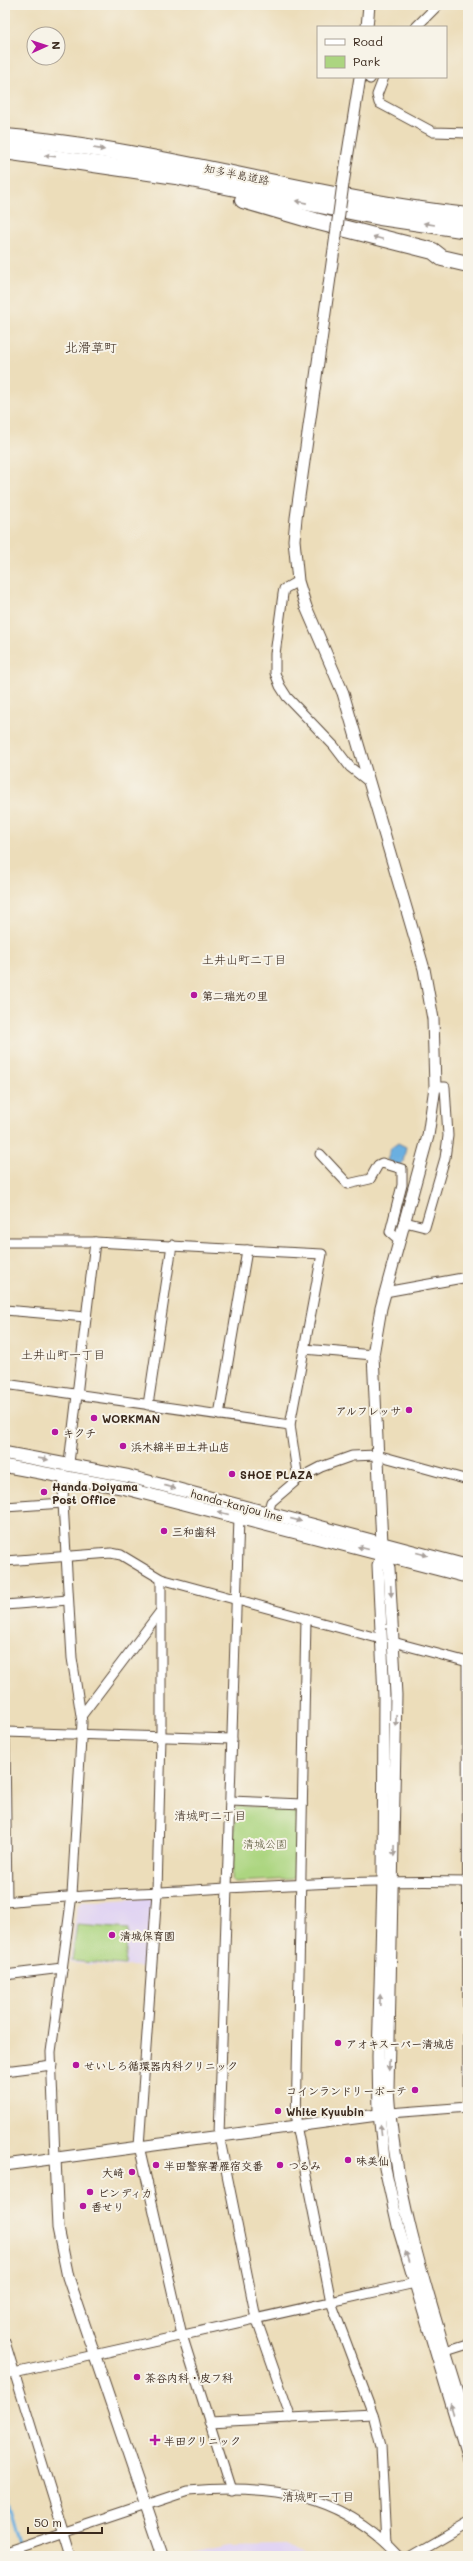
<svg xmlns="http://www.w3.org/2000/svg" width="473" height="2561" font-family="Mali,'Klee One',sans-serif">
  <rect width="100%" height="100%" fill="#f7f3e8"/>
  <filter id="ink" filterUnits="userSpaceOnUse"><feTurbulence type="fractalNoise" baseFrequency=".025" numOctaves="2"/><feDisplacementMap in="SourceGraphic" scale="8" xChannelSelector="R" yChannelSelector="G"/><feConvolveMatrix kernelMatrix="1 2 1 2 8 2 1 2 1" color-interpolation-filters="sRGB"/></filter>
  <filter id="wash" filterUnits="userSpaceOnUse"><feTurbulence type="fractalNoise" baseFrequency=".012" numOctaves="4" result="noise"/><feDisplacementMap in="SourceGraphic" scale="16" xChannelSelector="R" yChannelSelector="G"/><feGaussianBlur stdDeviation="0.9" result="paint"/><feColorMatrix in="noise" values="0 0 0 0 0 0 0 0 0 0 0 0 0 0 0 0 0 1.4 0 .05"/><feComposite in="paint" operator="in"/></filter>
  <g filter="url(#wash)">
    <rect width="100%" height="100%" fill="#ecddba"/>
    <g fill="#e1d4f3">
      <polygon points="149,1898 152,1901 147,1968 70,1963 77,1907 81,1902"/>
      <polygon points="287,2546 304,2556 185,2556 230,2547"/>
    </g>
    <g fill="#acd580" stroke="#74804f">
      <polygon points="238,1806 294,1807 297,1810 296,1875 293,1879 235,1882 232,1879 235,1808"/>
      <polygon points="77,1925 128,1929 125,1965 72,1961"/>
    </g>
    <polygon fill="#6aafe0" stroke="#526c7f" points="398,1143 406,1147 403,1162 399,1165 387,1160 391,1148"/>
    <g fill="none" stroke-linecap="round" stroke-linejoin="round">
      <g stroke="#6aafe0" stroke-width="3">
        <polyline points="5,2494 19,2543"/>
        <polyline points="21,2552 23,2556"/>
      </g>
    </g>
  </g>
  <g filter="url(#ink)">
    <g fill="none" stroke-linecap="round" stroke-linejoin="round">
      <g stroke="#564535" stroke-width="11">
        <g id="minor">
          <polyline points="416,27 438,5"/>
          <polyline points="384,77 377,95 379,103 433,132 468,133"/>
          <polyline points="370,79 371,77"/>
          <polyline points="298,581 284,589 283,594 275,654 275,673 280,686 287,697 334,746 350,767 369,782"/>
          <polyline points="320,1154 348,1184 370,1179 378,1165 382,1163 402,1169 402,1185 390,1232 399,1240"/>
          <polyline points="405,1222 425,1227 445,1158 448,1136 445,1087 435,1087"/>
          <polyline points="5,1242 95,1242 322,1254 290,1425 298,1479"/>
          <polyline points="385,1292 468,1277"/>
          <polyline points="5,1310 86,1317"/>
          <polyline points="304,1349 373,1355"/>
          <polyline points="5,1384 290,1425"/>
          <polyline points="148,1405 172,1245"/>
          <polyline points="219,1415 247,1250"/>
          <polyline points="69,1463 95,1242"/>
          <polyline points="5,1507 63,1503"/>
          <polyline points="268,1513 271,1502 298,1479 321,1467 352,1456 377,1455 468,1480"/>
          <polyline points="239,1517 219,2135 256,2318 291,2418"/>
          <polyline points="5,1561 111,1553 121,1555 161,1579 381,1639"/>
          <polyline points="161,1579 161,1737 157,1892 139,2146 182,2335 231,2490"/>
          <polyline points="5,1605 68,1600"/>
          <polyline points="306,1619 296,2125 331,2302 373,2414 381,2446 386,2543"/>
          <polyline points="393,1642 468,1662"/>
          <polyline points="467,1662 468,2111"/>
          <polyline points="82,1715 160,1612"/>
          <polyline points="5,1732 232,1739"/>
          <polyline points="5,1743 7,1901"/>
          <polyline points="231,1801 302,1804"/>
          <path d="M5,1902C63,1896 122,1894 180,1891C276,1885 372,1880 468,1882"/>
          <polyline points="5,1975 62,1968"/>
          <polyline points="5,2071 52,2065"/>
          <polyline points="390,2113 468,2107"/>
          <polyline points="55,2158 51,2052 72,1895 82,1722 72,1658 63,1503 64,1475"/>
          <polyline points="5,2342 71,2556"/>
          <polyline points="446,2351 468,2344"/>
          <polyline points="5,2375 415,2283"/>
          <polyline points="209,2422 373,2414"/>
          <path d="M5,2552L188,2491C270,2484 341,2493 399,2556"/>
          <polyline points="411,2556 468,2523"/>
        </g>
      </g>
      <g stroke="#564535" stroke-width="13">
        <g id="tertiary">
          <polyline points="367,27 369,5"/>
          <polyline points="343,184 360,77"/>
          <path d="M336,235L296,518L294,540L298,581L306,607L343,693L424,969L433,1019L435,1087L428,1136L381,1308L373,1355L382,1543L383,1553L389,1568L396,1695L388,2089C395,2205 435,2316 468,2426"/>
          <polyline points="383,1553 378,1565 384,1697 383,1881 378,2057 379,2114 385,2168 399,2230 468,2459"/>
          <polyline points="55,2158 58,2228 68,2277 163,2556"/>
          <polyline points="5,2165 385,2114"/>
        </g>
      </g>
      <g stroke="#564535" stroke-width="14">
        <g id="secondary">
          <polyline points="5,1453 128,1476 468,1566"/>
          <polyline points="5,1466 124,1488 468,1577"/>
        </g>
      </g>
      <g stroke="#564535" stroke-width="18">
        <g id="motorway">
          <path d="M5,137C161,150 312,199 468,216"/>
          <polyline points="5,151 176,176 380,217 468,230"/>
          <polyline points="243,200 315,221 433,251 442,258 468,264"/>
        </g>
      </g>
      <use href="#minor" stroke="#fff" stroke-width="9"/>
      <use href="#tertiary" stroke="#fff" stroke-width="11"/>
      <use href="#secondary" stroke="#fff" stroke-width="12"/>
      <use href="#motorway" stroke="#fff" stroke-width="16"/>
      <g stroke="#564535" stroke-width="13" stroke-linecap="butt">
        <polyline id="tertiary-bridge" points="336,235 343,184"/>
      </g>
      <use href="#tertiary-bridge" stroke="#fff" stroke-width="11"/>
    </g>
    <defs><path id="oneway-solid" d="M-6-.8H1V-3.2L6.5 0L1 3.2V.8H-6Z"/></defs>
    <g fill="#a79f9a">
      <use href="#oneway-solid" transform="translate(99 149) rotate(9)"/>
      <use href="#oneway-solid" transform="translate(50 156) rotate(-173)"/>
      <use href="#oneway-solid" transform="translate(301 202) rotate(-169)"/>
      <use href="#oneway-solid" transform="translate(429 224) rotate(-171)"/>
      <use href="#oneway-solid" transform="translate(378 238) rotate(-165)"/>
      <use href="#oneway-solid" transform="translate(43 1459) rotate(9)"/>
      <use href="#oneway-solid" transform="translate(170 1487) rotate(15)"/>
      <use href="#oneway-solid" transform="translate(223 1513) rotate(-166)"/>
      <use href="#oneway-solid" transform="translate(296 1520) rotate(15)"/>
      <use href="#oneway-solid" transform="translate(363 1548) rotate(-166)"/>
      <use href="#oneway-solid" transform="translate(422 1554) rotate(15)"/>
      <use href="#oneway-solid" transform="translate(391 1591) rotate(87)"/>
      <use href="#oneway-solid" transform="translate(396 1721) rotate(91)"/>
      <use href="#oneway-solid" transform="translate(394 1851) rotate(91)"/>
      <use href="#oneway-solid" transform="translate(380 2000) rotate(-88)"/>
      <use href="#oneway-solid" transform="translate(389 2065) rotate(92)"/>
      <use href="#oneway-solid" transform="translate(381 2130) rotate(-96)"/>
      <use href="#oneway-solid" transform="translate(407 2257) rotate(-107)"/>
      <use href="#oneway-solid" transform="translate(452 2409) rotate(-106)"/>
    </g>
  </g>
  <g fill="#b5179e" stroke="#f7f3e8" stroke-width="1.5">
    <circle cx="194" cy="995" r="4"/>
    <circle cx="409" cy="1410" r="4"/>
    <circle cx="94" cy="1418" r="4"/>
    <circle cx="55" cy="1432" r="4"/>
    <circle cx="123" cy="1446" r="4"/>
    <circle cx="232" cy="1474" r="4"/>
    <circle cx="44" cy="1492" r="4"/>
    <circle cx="164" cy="1531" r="4"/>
    <circle cx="112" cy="1935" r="4"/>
    <circle cx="338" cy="2043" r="4"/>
    <circle cx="76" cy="2065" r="4"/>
    <circle cx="415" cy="2090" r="4"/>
    <circle cx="278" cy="2111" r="4"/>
    <circle cx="348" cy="2160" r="4"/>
    <circle cx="156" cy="2165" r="4"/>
    <circle cx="280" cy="2165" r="4"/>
    <circle cx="132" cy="2172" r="4"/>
    <circle cx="90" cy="2192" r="4"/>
    <circle cx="83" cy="2206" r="4"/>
    <circle cx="137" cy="2377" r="4"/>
    <path d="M153 2434h4v4h4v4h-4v4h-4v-4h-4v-4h4z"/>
  </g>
  <g text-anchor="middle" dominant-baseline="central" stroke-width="4" stroke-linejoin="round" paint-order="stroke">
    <g font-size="11" fill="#3b2a1e" stroke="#f7f3e8">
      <text transform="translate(237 174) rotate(11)">知多半島道路</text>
      <text transform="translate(237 1505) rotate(15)">handa-kanjou line</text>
    </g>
    <g font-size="11" font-weight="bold" fill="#3b2a1e" stroke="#f7f3e8" text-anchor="start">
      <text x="202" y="995">第二瑞光の里</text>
      <text x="401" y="1410" text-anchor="end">アルフレッサ</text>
      <text x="102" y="1418">WORKMAN</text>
      <text x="63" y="1432">キクチ</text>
      <text x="131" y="1446">浜木綿半田土井山店</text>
      <text x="240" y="1474">SHOE PLAZA</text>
      <text x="52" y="1486">Handa Doiyama<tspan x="52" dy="13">Post Office</tspan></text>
      <text x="172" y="1531">三和歯科</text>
      <text x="120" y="1935">清城保育園</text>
      <text x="346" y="2043">アオキスーパー清城店</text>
      <text x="84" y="2065">せいしろ循環器内科クリニック</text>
      <text x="407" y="2090" text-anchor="end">コインランドリーボーテ</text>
      <text x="286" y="2111">White Kyuubin</text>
      <text x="356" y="2160">味美仙</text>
      <text x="164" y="2165">半田警察署雁宿交番</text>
      <text x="288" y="2165">つるみ</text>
      <text x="124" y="2172" text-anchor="end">大崎</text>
      <text x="98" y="2192">ビンディカ</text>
      <text x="91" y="2206">香せり</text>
      <text x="145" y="2377">茶谷内科・皮フ科</text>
      <text x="164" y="2440">半田クリニック</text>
    </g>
    <g font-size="11" fill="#575536" stroke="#f7f3e8">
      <text x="265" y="1843">清城公園</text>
    </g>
    <g font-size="12" fill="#3b2a1e" stroke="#f7f3e8">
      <text x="244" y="959">土井山町二丁目</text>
      <text x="63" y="1354">土井山町一丁目</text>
      <text x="210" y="1815">清城町二丁目</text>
      <text x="318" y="2496">清城町一丁目</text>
    </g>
    <g font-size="13" fill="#3b2a1e" stroke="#f7f3e8">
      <text x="91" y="346">北滑草町</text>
    </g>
  </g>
  <rect width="473" height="2561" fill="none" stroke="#f7f3e8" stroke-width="20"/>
  <rect x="317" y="26" width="130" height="52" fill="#f7f3e8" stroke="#aca397"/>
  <rect x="325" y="39" width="20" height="6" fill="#ffffff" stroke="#aca397"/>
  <text x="353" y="46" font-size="12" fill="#3b2a1e">Road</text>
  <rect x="325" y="56" width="20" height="12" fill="#acd580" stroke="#aca397"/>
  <text x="353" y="66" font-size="12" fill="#3b2a1e">Park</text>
  <g transform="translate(46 46) rotate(87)"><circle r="19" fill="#f7f3e8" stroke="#aca397"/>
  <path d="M0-3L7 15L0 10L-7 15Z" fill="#b5179e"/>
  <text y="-6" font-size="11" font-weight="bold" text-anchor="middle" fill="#3b2a1e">N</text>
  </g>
  <path d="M28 2527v6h74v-6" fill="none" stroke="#3b2a1e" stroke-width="2"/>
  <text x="34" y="2527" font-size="12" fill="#3b2a1e" stroke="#f7f3e8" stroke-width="3" paint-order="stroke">50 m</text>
</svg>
